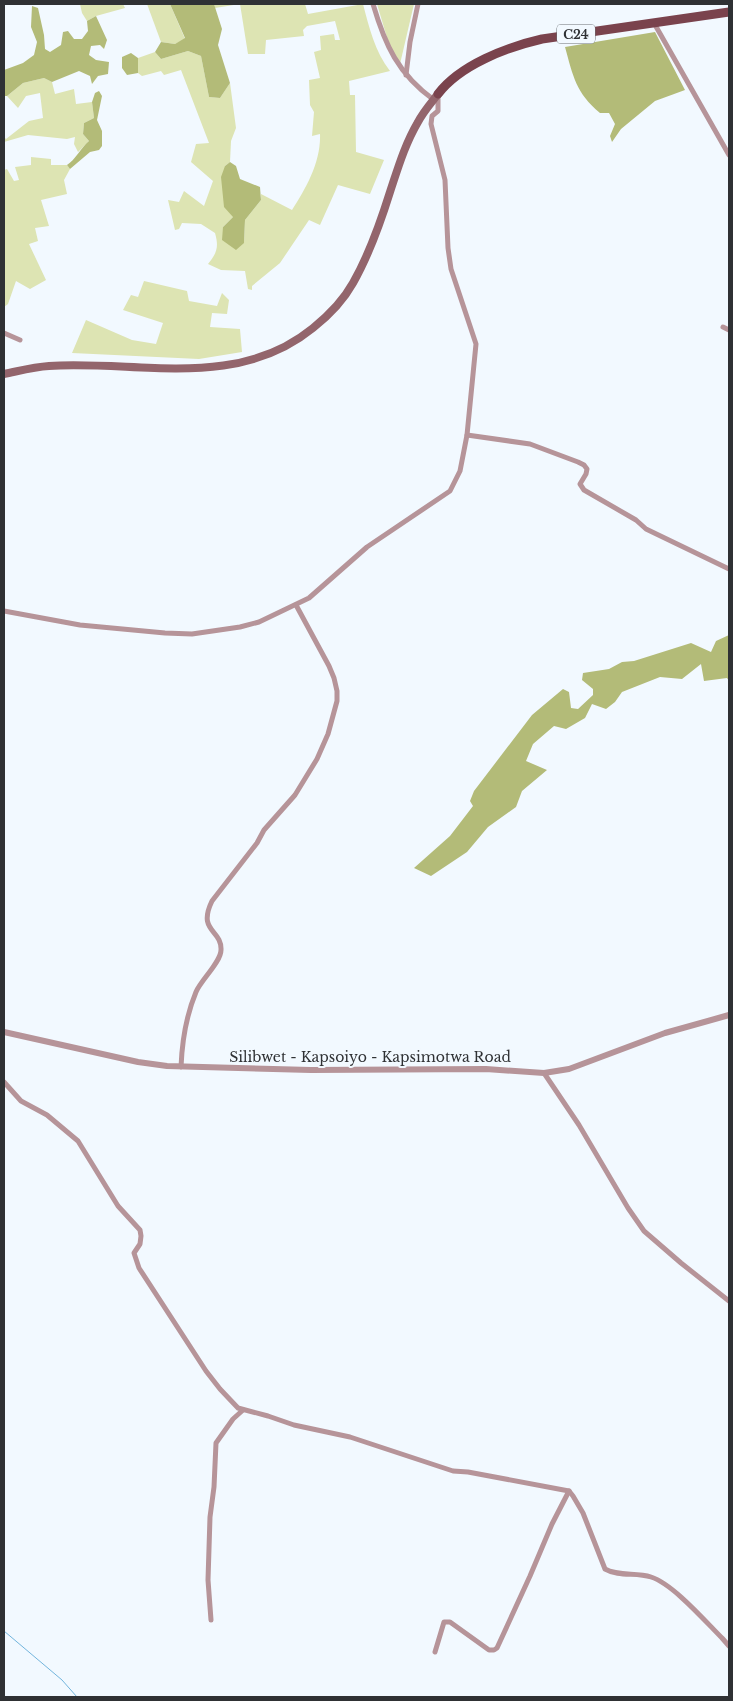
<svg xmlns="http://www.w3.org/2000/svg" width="733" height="1701" font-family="'Libre Baskerville',serif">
  <rect width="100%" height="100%" fill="#f2f9ff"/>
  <g fill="#dde4b3">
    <polygon points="80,4 123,4 125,8 96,16 87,21 82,13"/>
    <polygon points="147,4 170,4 185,39 175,44 161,42"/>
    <path d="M214,4H305L308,14L363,4C369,27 375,52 390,71L349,81L350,95H355L356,152L384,160L370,194L338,185L320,225L309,220L280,263L252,286V290L248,289L245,271L221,270L208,264C217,253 219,247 215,233L201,224L182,223L179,229L175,230L168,200L179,202L184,191L204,206L213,181L191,162L196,144L209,143L181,70L164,75L161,71L142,76L138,73V58L155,52L161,59L188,51L201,56L209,97L220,98L230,83L236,128L231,141L230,162L225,166L233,217L223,227L244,243L245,220L261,200V194L292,210C306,188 321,162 320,134L312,136L314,112L310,105L309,80L320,78L314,52L321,50L320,36L334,34L335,40H340L335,21L307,26L303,30L304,36L266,40L265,54H248L240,4L215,8Z"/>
    <polygon points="377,4 414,4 400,64 391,51"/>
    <polygon points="44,78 52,82 55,94 74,89 76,104 92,102 94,118 84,123 83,134 89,141 78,152 74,144 75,137 67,139 28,135 4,142 4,137 6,139 29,121 43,118 40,93 26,96 18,108 7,96 23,83"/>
    <polygon points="31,157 51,159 51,165 67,165 70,169 64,180 67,194 41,200 49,226 35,228 38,241 29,244 46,280 30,289 16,281 8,304 4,307 4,170 7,169 14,181 19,180 15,167 31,165"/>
    <polygon points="144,281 187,291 189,301 217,306 222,293 229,300 227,314 212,313 210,327 240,329 242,352 199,359 72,353 86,320 132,340 156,344 163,323 123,310 131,295 138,297"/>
  </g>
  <g fill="#b3bb78">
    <polygon points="170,4 214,4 222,29 218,45 230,83 220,98 209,97 201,56 188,51 161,59 155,52 161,42 175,44 185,38"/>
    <polygon points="32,6 38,8 44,35 45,49 50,52 61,45 63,32 68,31 74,39 82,39 88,31 87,21 96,16 107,40 104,49 100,45 91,46 89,55 96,60 109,62 108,74 98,76 92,84 90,76 79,71 52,82 44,78 23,83 7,96 4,96 4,70 23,63 34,55 37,42 31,27"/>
    <path d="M655,32L685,90L655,101L621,129L612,142L610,136L615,124L609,113H600C576,93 573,76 565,47Z"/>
    <polygon points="131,53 138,58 138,73 127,75 122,68 122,57"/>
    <path d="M99,91L102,96L97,120L102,131V146L99,150L90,152L70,169L67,165C75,160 81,148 89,141L83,134L84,123L94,118L92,102L95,93Z"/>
    <polygon points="230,162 236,166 240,179 260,187 261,200 245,220 244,243 236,250 222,240 223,227 233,217 224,207 221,177 225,166"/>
    <polygon points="729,635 729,681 727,678 704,681 701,664 682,679 660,677 622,692 615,702 606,709 592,704 585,718 566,729 554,726 533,744 526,761 547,770 522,791 516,807 488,827 467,852 431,876 414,868 450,836 473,806 470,801 474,791 532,715 563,689 569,692 571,708 578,709 593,695 593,689 582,680 583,673 609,669 622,662 634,661 691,643 711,652 716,641"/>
  </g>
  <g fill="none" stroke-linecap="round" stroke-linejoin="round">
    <polyline stroke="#72b5dd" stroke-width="1" points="4,1631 62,1680 77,1697"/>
    <g stroke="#b69499" stroke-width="5">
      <path d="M373,4C385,45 398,74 434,100"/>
      <polyline points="654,23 729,155"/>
      <polyline points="406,75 410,42 418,4"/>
      <polyline points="723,327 729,330"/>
      <polyline points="4,333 20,340"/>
      <polyline points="467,435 530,444 578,462 584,465 587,469 586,474 580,484 584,490 636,520 646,529 729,569"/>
      <polyline points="4,611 80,625 165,633 192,634 240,627 259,622 309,598 367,547 450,491 460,471 467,435 476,344 451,269 448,248 445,180 431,124 432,116 438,111 438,95"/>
      <path d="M181,1067C182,1042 186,1016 196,992C201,980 221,962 221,950C222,929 197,932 212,901L257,843L264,830L295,795L317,759L328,734L337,701V691L334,678L329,666L296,605"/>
      <polyline points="544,1073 579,1125 628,1208 644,1231 681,1263 729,1301"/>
      <path d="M4,1082L21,1101L47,1115L78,1141L118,1206L140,1230L141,1236L140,1244L134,1253L139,1268L206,1371L220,1389L238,1408L268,1416L294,1425L350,1437L453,1471L468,1472L569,1491L573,1496L583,1513L605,1569C619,1577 636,1572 651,1577C673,1584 705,1621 722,1638L729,1646"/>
      <polyline points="211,1620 208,1580 210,1517 214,1487 216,1443 233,1419 243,1410"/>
      <polyline points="435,1652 444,1622 450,1622 489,1650 494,1650 497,1648 530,1576 552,1524 569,1491"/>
    </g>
    <polyline stroke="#b69499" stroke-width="6" points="4,1032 138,1062 167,1066 311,1070 486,1069 544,1073 569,1069 665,1033 729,1015"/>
    <path stroke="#93656c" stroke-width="8" d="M4,374C19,371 33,367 49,366C138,360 236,391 313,328C328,316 343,301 353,283C369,255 380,224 390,192C398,168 405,144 418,122C423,112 431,103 438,94"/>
    <path stroke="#7a434d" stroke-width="9" d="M438,94C460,65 507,47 542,39L729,12"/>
  </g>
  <g text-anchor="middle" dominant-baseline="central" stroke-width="4" stroke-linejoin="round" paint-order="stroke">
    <rect fill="#f2f9ff" stroke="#6a6d71" stroke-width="1" x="557" y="24.5" width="38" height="19" rx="4"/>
    <g font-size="12" font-weight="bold" fill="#2f3134">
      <text x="576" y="34">C24</text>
    </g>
    <g font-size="14" fill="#2f3134" stroke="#f2f9ff">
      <text x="370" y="1057">Silibwet - Kapsoiyo - Kapsimotwa Road</text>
    </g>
  </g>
  <rect width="733" height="1701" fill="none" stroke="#2f3134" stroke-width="10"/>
</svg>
